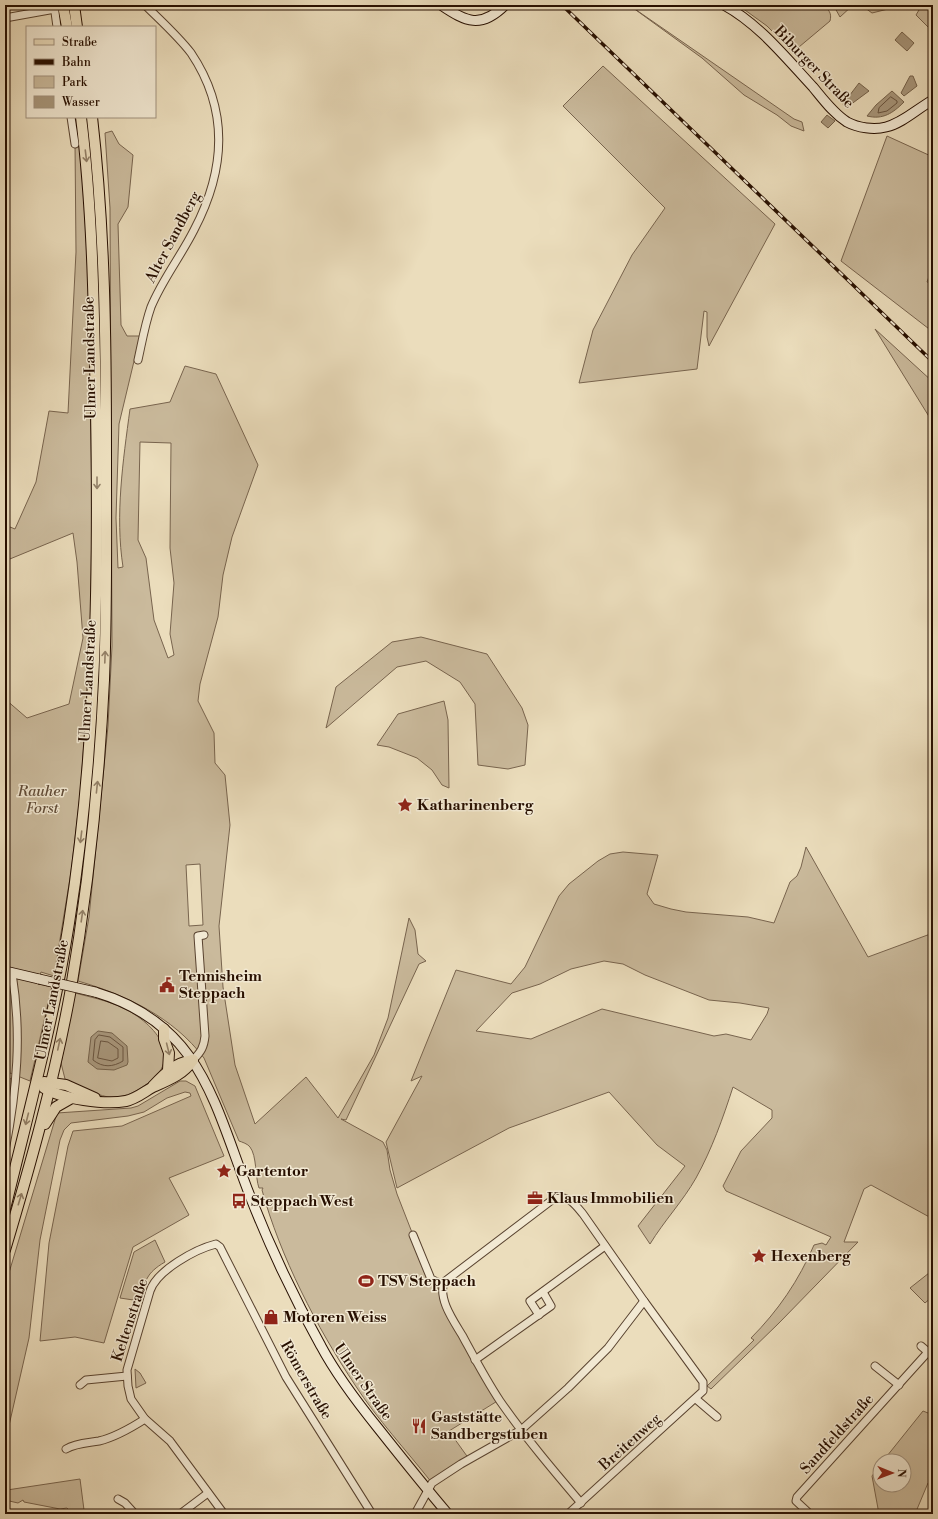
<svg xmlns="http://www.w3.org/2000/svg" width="938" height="1519" font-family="'Libre Bodoni',serif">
  <rect width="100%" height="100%" fill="#ebddbc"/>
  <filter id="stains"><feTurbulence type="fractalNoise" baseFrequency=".005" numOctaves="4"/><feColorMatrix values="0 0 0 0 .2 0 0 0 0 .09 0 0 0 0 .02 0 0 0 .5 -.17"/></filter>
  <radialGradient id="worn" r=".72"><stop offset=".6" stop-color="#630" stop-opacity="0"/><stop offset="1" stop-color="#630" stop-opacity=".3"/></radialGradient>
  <g fill="#caba9c" stroke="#78644e" fill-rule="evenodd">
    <polygon points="629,5 794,119 802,122 804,131 791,126 777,115 744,95 702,58"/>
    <path d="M738,5H823C829,10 832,13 830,21L793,52L767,26Z"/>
    <polygon points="838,5 853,5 840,17 835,8"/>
    <polygon points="861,5 904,5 872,13"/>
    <polygon points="922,5 933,5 933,32 916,15"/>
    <polygon points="603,66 775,224 709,346 707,337 707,312 704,311 697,369 579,383 593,330 632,255 665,208 563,106"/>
    <path d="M112,131L119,144L133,155L128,207L118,224L121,325L127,336H140L119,424L116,518L118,568L123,567C115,515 123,461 130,409L170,402L185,366L216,374L258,465L232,537L223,575L218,617L200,684L198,701L214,733L215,763L225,775L230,825L219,926L223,987L235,1065L255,1124L306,1077L338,1118L374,1055L388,1018L409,918L415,930L418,954L426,961L419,964L346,1120L341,1119L383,1142L387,1150L390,1170L397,1194L413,1235L448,1309L499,1400L449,1431L469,1459L432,1483C407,1451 377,1419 355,1385C317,1328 280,1256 262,1190L263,1188H259C255,1177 257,1156 250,1147C248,1144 242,1142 239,1141L204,1058C173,1017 126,995 78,981L89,917L98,827L108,726L112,646L110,208L105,133ZM140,442L171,443L170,548L174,583L170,634L174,655L168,658L154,620L146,558L138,540ZM200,864L203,925L189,926L186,865Z"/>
    <polygon points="887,136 933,157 933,266 927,282 933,284 933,332 841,261"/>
    <polygon points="80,143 86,206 89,291 92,511 90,661 80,796 71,872 54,976 41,972 38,984 52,987 30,1081 5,1071 5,699 27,718 69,704 83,638 77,562 73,533 5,561 5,525 15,529 36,482 49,411 68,413 76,252 75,144"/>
    <polygon points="875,329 933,382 933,423"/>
    <polygon points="421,637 487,654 522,708 528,725 525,765 508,769 478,765 475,704 460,682 426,661 397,667 326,728 336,687 392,642"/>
    <polygon points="444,701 448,720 449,788 442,785 432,770 417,758 389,747 377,745 398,714"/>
    <path d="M806,847L868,957L933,933V1219L871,1185L864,1189L844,1242H858L779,1323L711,1389L707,1386L754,1340L751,1338C778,1311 799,1280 814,1245L822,1243L826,1245L831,1237L726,1191L723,1186L741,1151L772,1118V1110L733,1087C723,1118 712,1149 696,1178C683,1201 664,1221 650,1244L638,1226L685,1166L657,1145L609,1092L509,1128L397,1188L386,1142L422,1076L411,1081L456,970L511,984L525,967L559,896L569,884L598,861L610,854L623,852L658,855L647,894L654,904L671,909L686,912L748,917L774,923L790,882L797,876L801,867ZM604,961L623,964L645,975L709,1000L740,1003L769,1008L767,1014L751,1040L726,1034L714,1036L602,1009L531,1039L476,1031L512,993L540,984L571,969Z"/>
    <path d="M75,993C90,997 105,1000 119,1006C153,1021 188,1058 144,1086C133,1093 122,1099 108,1097C93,1094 79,1086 65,1079L61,1063Z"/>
    <polygon points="5,1076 15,1081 5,1130"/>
    <polygon points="180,1081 186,1081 195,1086 224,1156 169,1178 189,1215 133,1247 104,1343 75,1337 40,1341 49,1243 68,1146 73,1131 122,1126 191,1096 190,1093 185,1092 167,1098 144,1112 128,1116 71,1123 64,1130 60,1140 40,1240 29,1338 5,1443 5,1286 57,1113 131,1108 138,1106"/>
    <path d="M155,1240L165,1262C146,1273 145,1281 140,1301L120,1298L134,1252Z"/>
    <polygon points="929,1273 933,1275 933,1296 925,1303 910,1288"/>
    <polygon points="135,1369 140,1373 146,1383 136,1388"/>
    <polygon points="923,1411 933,1415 933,1484 928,1483 915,1514 879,1514 872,1476 880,1465 880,1485 904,1485 904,1461 883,1461"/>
    <polygon points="80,1479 84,1510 70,1511 67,1508 60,1509 24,1502 23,1500 18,1503 5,1500 7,1490"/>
  </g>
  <g fill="#a8977c" stroke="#74614a">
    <polygon points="902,32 914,43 907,51 895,40"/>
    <polygon points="910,76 913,76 917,86 904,96 901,93"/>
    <polygon points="859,83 869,91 846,108 843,104"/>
    <path d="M892,91L904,102C893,113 883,120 867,116L876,105Z"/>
    <polygon points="827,115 835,121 828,128 821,122"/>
    <polygon points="98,1031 112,1033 127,1046 128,1062 127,1065 114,1070 97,1069 88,1062 91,1037"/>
  </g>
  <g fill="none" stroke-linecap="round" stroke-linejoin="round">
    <g stroke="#68533e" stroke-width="1">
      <polygon points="891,97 897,101 897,103 887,111 878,113 879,108"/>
      <path d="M99,1035L110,1037L123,1047V1061C113,1067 103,1068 93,1060L95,1040Z"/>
      <polygon points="101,1041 108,1042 118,1049 118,1058 112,1061 98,1058"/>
    </g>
    <g stroke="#58422f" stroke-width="9">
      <g id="street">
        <polyline points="54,5 57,27"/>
        <polyline points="5,18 55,9"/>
        <polyline points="71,117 75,144"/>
        <path d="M138,360C142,342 145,324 151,307C162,280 181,256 194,230C225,171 230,111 191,53C178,36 160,20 145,5"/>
        <path d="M193,1060C201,1052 204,1047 205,1036L198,936L204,935"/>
        <path d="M5,1151C17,1089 22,1035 12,973"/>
        <polyline points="413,1235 431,1279 443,1285"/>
        <polyline points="539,1315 530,1301 605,1246"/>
        <polyline points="475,1360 551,1306 543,1292"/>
        <polyline points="875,1366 899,1385"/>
        <polyline points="80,1385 86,1380 127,1376"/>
        <polyline points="696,1399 717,1417"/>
        <path d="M66,1449C76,1443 88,1443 99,1441C116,1437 131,1428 145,1419"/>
        <polyline points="118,1499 125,1503 135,1514"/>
        <path d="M581,1503C553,1470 525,1437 500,1401C486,1380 474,1357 462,1335C453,1320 438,1299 444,1282L552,1200C567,1193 574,1203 583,1214L644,1301"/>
        <polyline points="180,1514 208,1493"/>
        <path d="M224,1514L170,1441L145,1419L131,1399L128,1386L127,1370L150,1291C157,1270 196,1249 216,1244L220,1247L286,1377L372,1514"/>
        <polyline points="415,1514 432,1483 461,1464 521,1430 568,1388 608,1348 644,1301 703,1382 703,1391 568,1514"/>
        <polyline points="810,1514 796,1501 797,1497 928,1352 921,1346"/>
      </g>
    </g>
    <g stroke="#270f00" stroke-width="11">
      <g id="secondary">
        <path d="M441,5C466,22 481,29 505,5"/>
        <path d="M724,5C759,24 786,58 813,87C823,99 833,113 847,122C858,128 874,130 886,127C903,123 918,108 933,100"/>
        <polyline points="5,971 39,979"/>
        <path d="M95,992C202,1024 214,1104 250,1196C270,1247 294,1298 321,1346C337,1376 357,1402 378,1428C401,1457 424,1486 448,1514"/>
      </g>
    </g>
    <g stroke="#270f00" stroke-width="12">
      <g id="primary">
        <polyline points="63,5 67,27"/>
        <polyline points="74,5 77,27"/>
        <polyline points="164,1029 164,1039 169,1053 168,1070"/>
        <polyline points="44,1082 66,1085 95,1098"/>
        <path d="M153,1086C165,1073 175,1063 193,1060"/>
        <path d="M44,1088C62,1099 105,1105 126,1101C136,1099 144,1092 153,1087C169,1080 184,1074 193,1060"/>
        <polyline points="45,1124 56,1107 70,1099"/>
        <path d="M5,1209C28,1114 54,1019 69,923C96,753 99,581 96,410C94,312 93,214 81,117"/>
        <path d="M5,1250C30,1166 54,1081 70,994C88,890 99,785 104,680C107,605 106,530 106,456C106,342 105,230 92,117"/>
      </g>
    </g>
    <use href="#street" stroke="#f2e9d3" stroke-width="7"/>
    <use href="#secondary" stroke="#f2e9d3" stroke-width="9"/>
    <use href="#primary" stroke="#ebddbc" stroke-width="10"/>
    <g stroke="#270f00" stroke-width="3.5">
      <polyline id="rail" points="562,5 933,362"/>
    </g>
    <use href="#rail" stroke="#f2e9d3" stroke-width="2" stroke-dasharray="6" stroke-linecap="butt"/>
    <g stroke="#270f00" stroke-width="11" stroke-linecap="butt">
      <polyline id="secondary-bridge" points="39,979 95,992"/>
    </g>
    <use href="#secondary-bridge" stroke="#f2e9d3" stroke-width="9"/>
  </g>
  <defs><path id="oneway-shaft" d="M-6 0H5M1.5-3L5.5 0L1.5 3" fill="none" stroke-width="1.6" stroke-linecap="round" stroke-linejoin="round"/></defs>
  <g stroke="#938067">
    <use href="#oneway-shaft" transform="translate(86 156) rotate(83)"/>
    <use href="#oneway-shaft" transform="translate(97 483) rotate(90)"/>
    <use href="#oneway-shaft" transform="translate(105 657) rotate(-88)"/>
    <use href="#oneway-shaft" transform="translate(97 787) rotate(-84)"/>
    <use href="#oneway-shaft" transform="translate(81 837) rotate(97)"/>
    <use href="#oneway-shaft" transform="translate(82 916) rotate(-82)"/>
    <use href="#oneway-shaft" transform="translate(59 1044) rotate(-78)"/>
    <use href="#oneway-shaft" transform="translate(168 1049) rotate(76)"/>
    <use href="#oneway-shaft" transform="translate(27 1119) rotate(104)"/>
    <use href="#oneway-shaft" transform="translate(20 1199) rotate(-73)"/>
  </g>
  <defs>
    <g id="sight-bare" transform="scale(1.2)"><path d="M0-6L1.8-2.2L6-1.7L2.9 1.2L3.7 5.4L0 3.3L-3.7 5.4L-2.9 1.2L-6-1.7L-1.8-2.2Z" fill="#8f2418" stroke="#f2e9d3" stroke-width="2.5" paint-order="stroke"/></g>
    <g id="civic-bare" transform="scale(1.2)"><path d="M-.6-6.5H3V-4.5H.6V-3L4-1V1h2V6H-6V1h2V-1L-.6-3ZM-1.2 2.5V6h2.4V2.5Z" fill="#8f2418" stroke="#f2e9d3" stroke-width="2.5" paint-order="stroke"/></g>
    <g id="office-bare" transform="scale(1.2)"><path d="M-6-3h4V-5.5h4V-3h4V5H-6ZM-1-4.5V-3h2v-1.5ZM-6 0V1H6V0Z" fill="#8f2418" stroke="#f2e9d3" stroke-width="2.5" paint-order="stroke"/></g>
    <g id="bus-bare" transform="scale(1.2)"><path d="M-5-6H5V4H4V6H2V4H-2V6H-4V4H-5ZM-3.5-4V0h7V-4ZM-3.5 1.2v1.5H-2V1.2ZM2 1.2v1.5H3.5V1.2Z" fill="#8f2418" stroke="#f2e9d3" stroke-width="2.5" paint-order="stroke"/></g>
    <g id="stadium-bare" transform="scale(1.2)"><path d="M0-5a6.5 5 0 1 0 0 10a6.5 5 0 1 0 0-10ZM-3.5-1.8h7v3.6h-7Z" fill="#8f2418" stroke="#f2e9d3" stroke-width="2.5" paint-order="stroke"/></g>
    <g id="shop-bare" transform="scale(1.2)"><path d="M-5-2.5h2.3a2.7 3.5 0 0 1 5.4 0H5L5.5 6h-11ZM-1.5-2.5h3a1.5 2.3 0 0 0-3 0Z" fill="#8f2418" stroke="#f2e9d3" stroke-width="2.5" paint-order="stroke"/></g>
    <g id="restaurant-bare" transform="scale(1.2)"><path d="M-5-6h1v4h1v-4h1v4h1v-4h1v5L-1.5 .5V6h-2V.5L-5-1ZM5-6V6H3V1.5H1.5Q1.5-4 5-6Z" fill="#8f2418" stroke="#f2e9d3" stroke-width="2.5" paint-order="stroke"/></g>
  </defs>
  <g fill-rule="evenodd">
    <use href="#sight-bare" x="405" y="805"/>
    <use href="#civic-bare" x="167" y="985"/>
    <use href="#sight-bare" x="224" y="1171"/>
    <use href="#office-bare" x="535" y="1198"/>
    <use href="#bus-bare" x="239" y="1201"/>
    <use href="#sight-bare" x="759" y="1256"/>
    <use href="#stadium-bare" x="366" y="1281"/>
    <use href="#shop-bare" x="271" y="1317"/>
    <use href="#restaurant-bare" x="419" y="1426"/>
  </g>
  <g text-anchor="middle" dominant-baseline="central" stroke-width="3" stroke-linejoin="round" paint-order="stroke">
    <g font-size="15" fill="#270f00" stroke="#f2e9d3">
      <text transform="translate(814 67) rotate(46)">Biburger Straße</text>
      <text transform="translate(173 237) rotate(-62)">Alter Sandberg</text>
      <text transform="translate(90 358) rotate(-91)">Ulmer Landstraße</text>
      <text transform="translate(88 681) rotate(-87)">Ulmer Landstraße</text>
      <text transform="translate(52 1000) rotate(-79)">Ulmer Landstraße</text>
      <text transform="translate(130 1320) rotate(-72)">Keltenstraße</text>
      <text transform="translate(306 1380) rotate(60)">Römerstraße</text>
      <text transform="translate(363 1382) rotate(55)">Ulmer Straße</text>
      <text transform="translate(837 1434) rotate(-48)">Sandfeldstraße</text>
      <text transform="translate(630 1442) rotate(-42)">Breitenweg</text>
    </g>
    <g font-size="15" font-style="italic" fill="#604b37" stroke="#f2e9d3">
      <text x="42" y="791">Rauher<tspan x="42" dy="17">Forst</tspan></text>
    </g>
    <g font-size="15" font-weight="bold" fill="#270f00" stroke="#f2e9d3" text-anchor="start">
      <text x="417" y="805">Katharinenberg</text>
      <text x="179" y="976">Tennisheim<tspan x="179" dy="17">Steppach</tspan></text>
      <text x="236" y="1171">Gartentor</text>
      <text x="547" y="1198">Klaus Immobilien</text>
      <text x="251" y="1201">Steppach West</text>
      <text x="771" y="1256">Hexenberg</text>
      <text x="378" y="1281">TSV Steppach</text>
      <text x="283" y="1317">Motoren Weiss</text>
      <text x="431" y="1417">Gaststätte<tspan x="431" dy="17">Sandbergstuben</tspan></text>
    </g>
  </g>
  <rect width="938" height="1519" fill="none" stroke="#ebddbc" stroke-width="20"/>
  <rect x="6" y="6" width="926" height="1507" fill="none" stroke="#270f00" stroke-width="2"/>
  <rect x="10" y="10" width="918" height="1499" fill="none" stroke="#270f00"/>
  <rect x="26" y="26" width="130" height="92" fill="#f2e9d3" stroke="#a1927f"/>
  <rect x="34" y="39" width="20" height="6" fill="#ebddbc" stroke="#a1927f"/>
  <text x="62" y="46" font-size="12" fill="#270f00">Straße</text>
  <rect x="34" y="59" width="20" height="6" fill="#270f00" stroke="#a1927f"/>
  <text x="62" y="66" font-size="12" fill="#270f00">Bahn</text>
  <rect x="34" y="76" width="20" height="12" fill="#caba9c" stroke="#a1927f"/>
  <text x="62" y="86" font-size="12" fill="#270f00">Park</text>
  <rect x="34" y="96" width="20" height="12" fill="#a8977c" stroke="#a1927f"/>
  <text x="62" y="106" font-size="12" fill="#270f00">Wasser</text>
  <g transform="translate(892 1473) rotate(91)"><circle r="19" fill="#f2e9d3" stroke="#a1927f"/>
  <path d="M0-3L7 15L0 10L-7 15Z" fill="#8f2418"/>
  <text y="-6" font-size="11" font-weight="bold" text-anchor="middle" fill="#270f00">N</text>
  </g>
  <rect width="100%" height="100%" filter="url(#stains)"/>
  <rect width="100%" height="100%" fill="url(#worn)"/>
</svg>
